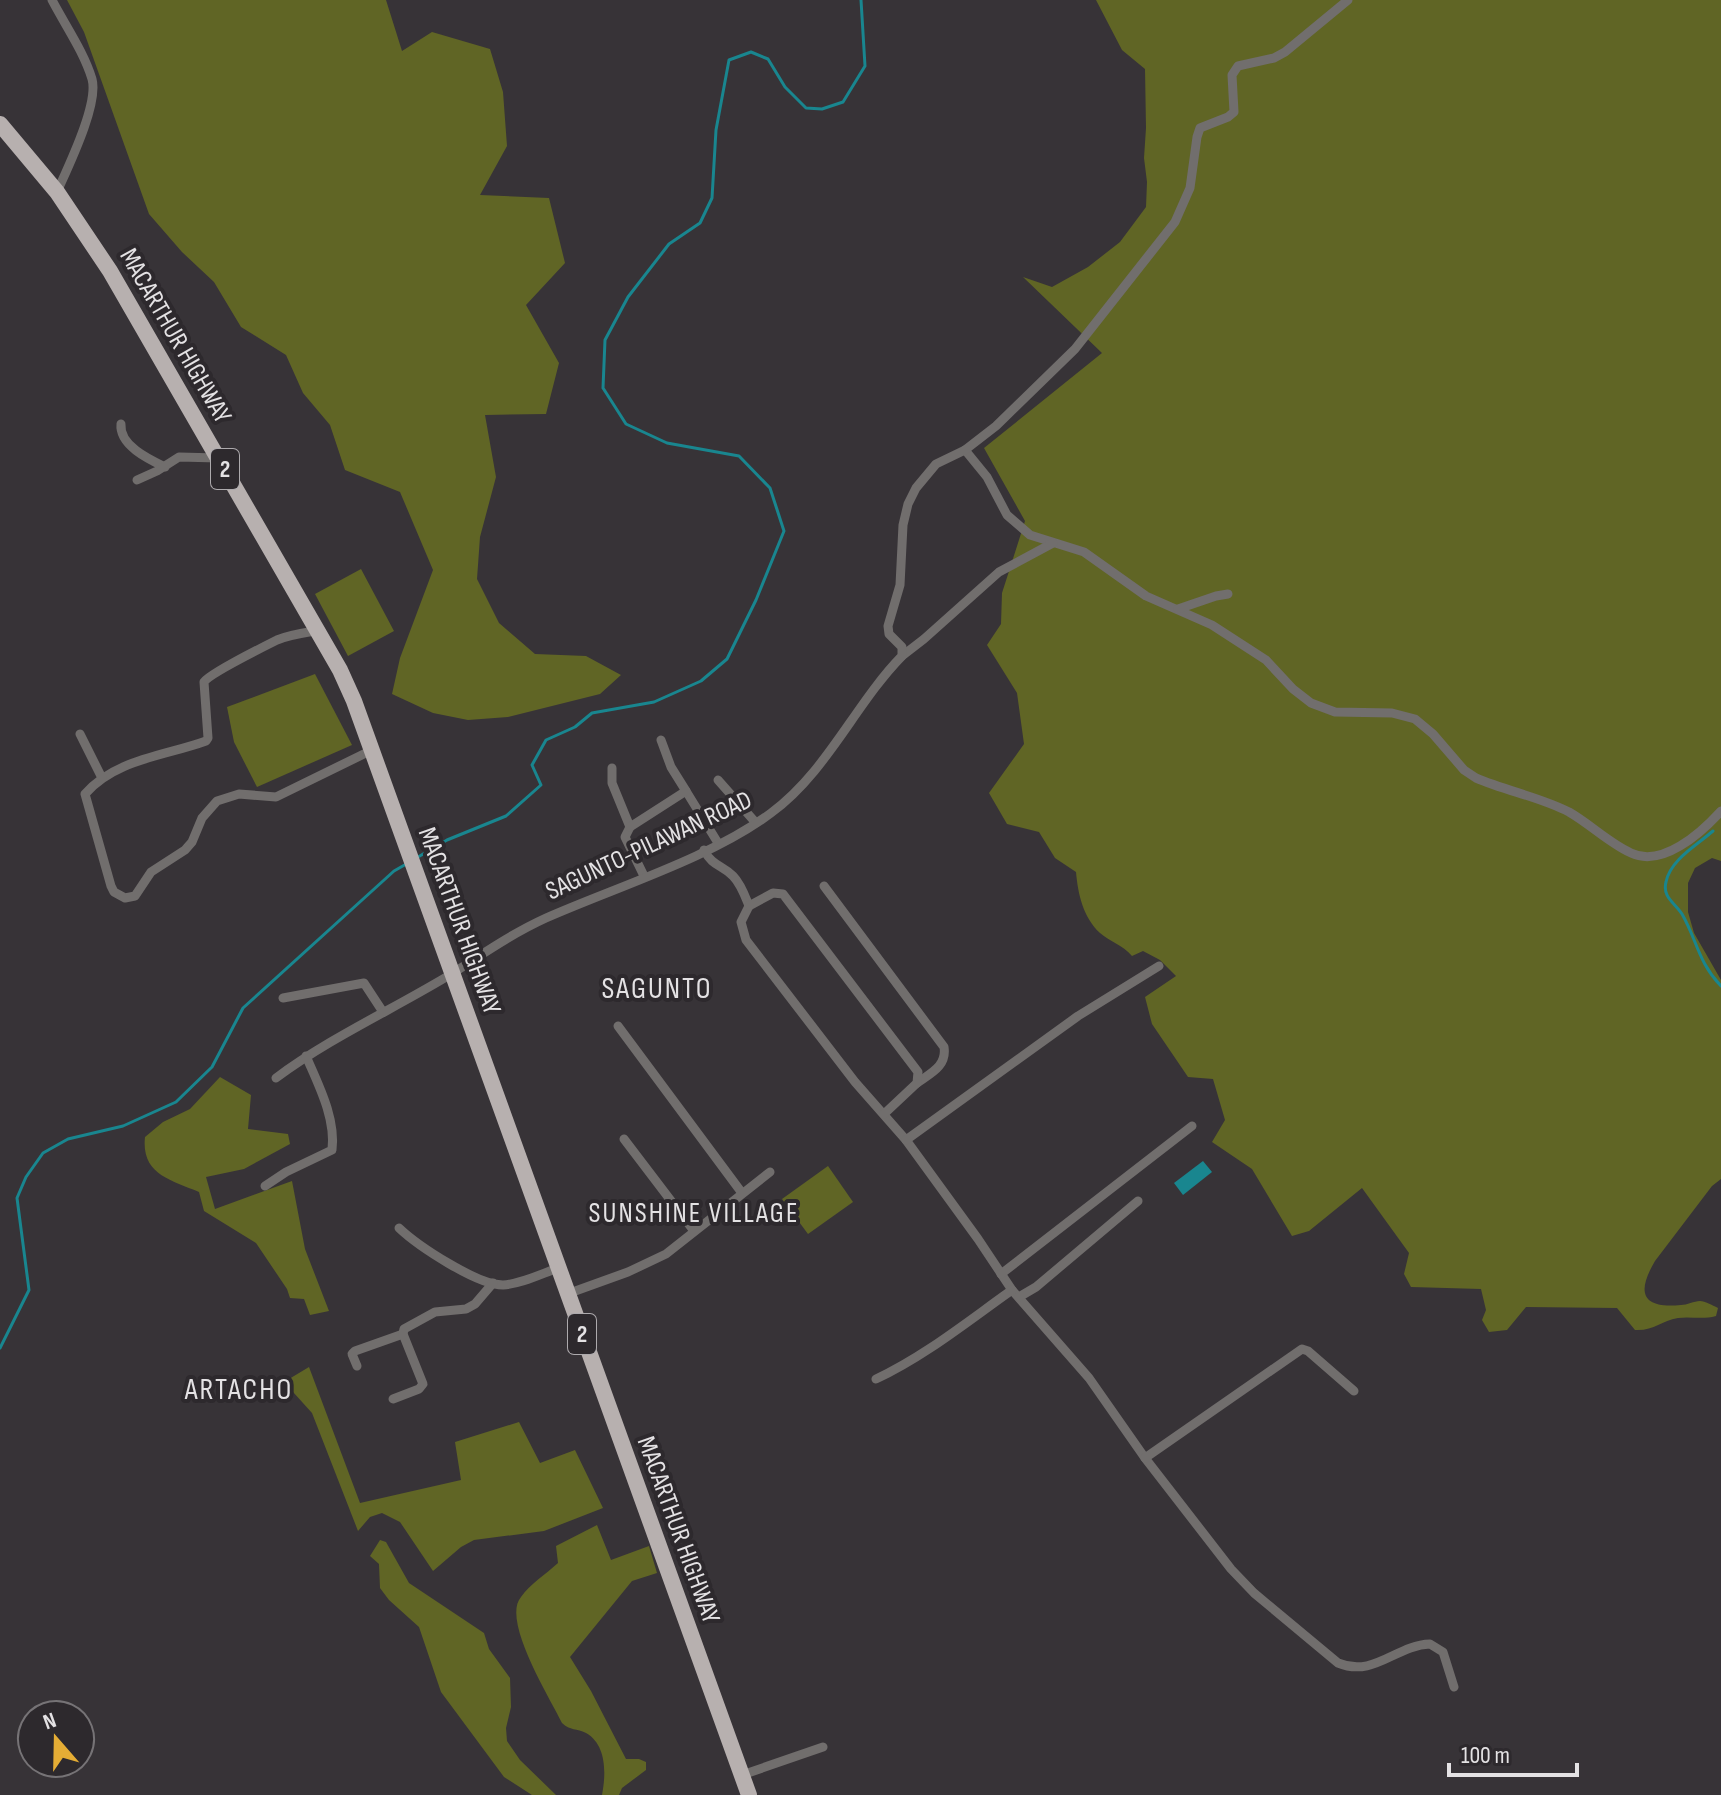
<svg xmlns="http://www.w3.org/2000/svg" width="1721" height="1795" font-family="'Sofia Sans Condensed',sans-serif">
  <rect width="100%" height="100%" fill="#373337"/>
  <g fill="#606525">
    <polygon points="67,0 386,0 402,51 432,32 490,49 503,92 507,146 480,195 549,198 565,263 526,305 559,363 546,414 485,415 496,477 480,537 477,579 499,623 535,654 586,656 621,675 600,694 508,717 468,720 433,713 392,694 400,658 433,570 400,492 345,470 330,425 303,393 286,355 241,327 214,282 182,252 149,214 84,32"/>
    <path d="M1096,0H1721V861L1712,858L1695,868L1688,883V912L1694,933L1721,980V1179L1712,1186L1655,1261C1636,1293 1642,1309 1681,1305C1687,1305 1694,1301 1700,1301C1705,1301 1712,1305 1718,1308L1716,1316C1702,1320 1691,1316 1678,1318C1661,1321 1654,1331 1635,1330L1617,1308L1526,1307L1507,1330L1489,1332L1482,1320L1486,1310L1481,1289L1411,1287L1404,1274L1409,1253L1362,1188L1309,1231L1292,1236L1252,1169L1212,1142L1225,1120L1213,1079L1188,1077L1152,1024L1145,997L1176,976L1160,960L1143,951L1132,956C1123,945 1110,942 1100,933C1083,917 1078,894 1076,872L1055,858L1039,832L1007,824L989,793L1024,744L1017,693L987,645L1001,624L1002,593L1025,521L984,448L1102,353L1023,277L1052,287L1088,267L1120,242L1146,207L1147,182L1144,158L1146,128L1145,69L1122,50Z"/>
    <polygon points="361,569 394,631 348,656 315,594"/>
    <polygon points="315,674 352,745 257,787 234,742 227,707"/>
    <path d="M220,1077L251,1095L248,1129L288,1134L290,1144L244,1169L206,1177L215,1209L292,1181L305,1249L329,1311L310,1315L304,1299L290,1298L287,1289L256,1243L204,1211L199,1192C170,1180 141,1174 145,1137L163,1122L190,1109Z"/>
    <polygon points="828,1166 853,1202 808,1234 782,1199"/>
    <polygon points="309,1367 360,1503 461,1480 455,1442 519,1422 540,1463 575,1450 603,1508 544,1531 474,1540 461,1547 433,1571 400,1522 382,1513 370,1517 358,1531 312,1413 284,1382"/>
    <path d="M597,1525L611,1560L649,1546L657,1573L632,1581L570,1657L591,1691L626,1759H639L646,1762V1770L622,1788L619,1795H602C606,1774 607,1745 586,1733C577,1728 570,1731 562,1723C550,1698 501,1620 521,1597C530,1584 546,1574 558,1563L556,1546Z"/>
    <polygon points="380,1540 386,1542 409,1583 484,1633 489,1649 510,1678 511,1707 506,1728 507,1741 520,1760 556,1795 532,1795 504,1777 441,1692 419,1627 389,1600 380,1588 379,1564 370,1556"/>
  </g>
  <polygon fill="#19868f" points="1203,1161 1212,1172 1183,1195 1174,1183"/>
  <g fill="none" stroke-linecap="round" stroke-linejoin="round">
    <g stroke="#19868f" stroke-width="3">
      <path d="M1713,831C1697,845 1670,860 1666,882C1662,897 1675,903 1682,914C1697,940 1698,962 1721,986"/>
      <polyline points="418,857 447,840 506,816 541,785 532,765 546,740 575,727 592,713 654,702 701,681 727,659 756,600 784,531 770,488 739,456 667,443 626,424 603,388 605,340 628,297 669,244 700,223 712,198 716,130 729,60 751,52 768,59 785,87 806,108 822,109 843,102 865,66 861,0"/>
      <polyline points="0,1348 29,1290 17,1198 26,1177 43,1153 68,1139 123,1126 176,1102 212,1067 243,1008 394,871 408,863"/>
    </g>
    <g stroke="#716e6d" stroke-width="9">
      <path d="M52,0C65,25 84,52 92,79C99,104 68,167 57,192"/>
      <path d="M121,424C119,445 148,459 165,467"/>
      <path d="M965,450L987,477L1007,515L1030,535L1084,552L1146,596L1212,625L1266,660L1293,689L1311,703L1335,712L1392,713L1415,719L1433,734L1464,770L1476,778C1506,791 1540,797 1569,812C1590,824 1609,843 1631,853C1662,868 1701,833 1721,811"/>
      <polyline points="137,480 157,471 179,457 218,458"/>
      <polyline points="1178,609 1216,596 1228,594"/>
      <path d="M315,631C303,633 289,635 277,640C265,646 209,674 204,682L208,738L206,741C165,756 115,759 85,794L111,886L114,892L125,898L135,896L151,872L185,850L192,842L202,818L217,801L239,794L276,797L372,750"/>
      <polyline points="902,656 924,639 999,572 1053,543"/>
      <polyline points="80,734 102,778"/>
      <polyline points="612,768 612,783 630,827 625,837 644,876"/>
      <polyline points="718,780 756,823"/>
      <polyline points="686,791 718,843"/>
      <polyline points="630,827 686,791 671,767 661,740"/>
      <path d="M704,850C713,867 721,864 733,876C741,884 745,896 749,906L741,922L746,940L855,1082L906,1140L978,1239L1012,1290L1089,1378L1145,1458L1231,1569L1254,1593L1338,1663C1374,1678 1396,1645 1430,1644L1443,1652L1454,1687"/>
      <path d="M824,886L944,1047C947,1066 931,1073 917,1083"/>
      <polyline points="749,906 773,893 783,894 918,1072 917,1083 884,1114"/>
      <polyline points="283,998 364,983 383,1012"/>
      <polyline points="618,1026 742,1193"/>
      <path d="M276,1078C331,1037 394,1009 453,973C484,953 513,933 546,918C616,887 711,858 771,813C827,772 855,704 902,656V647L889,634L888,626L900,585L903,525L908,504L916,488L936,464L965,450L996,426L1075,349L1175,222L1190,188L1197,137L1200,128L1228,117L1234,112L1232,75L1238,66L1274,58L1285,52L1348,0"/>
      <polyline points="624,1139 694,1231"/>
      <polyline points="906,1140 1078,1016 1159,966"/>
      <path d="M265,1186L286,1172L332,1150C336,1118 318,1084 306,1056"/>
      <path d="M399,1228C418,1246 477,1285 503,1285C521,1284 541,1274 558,1268"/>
      <polyline points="1001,1274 1192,1126"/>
      <polyline points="567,1294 628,1272 666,1254 770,1172"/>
      <polyline points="1019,1297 1036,1287 1138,1201"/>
      <polyline points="357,1366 352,1354 355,1351 403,1334"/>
      <path d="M876,1379C925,1356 968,1321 1012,1290"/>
      <polyline points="393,1399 419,1389 423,1384 403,1334 404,1329 435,1312 466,1309 475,1304 493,1283"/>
      <polyline points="1145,1458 1302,1349 1308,1351 1354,1391"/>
      <polyline points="742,1775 823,1747"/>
    </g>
    <polyline stroke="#b7b0af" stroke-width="16" points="0,124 57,192 110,271 340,670 354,701 749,1795"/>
  </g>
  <g text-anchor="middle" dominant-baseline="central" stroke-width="8" stroke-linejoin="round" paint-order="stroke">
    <g fill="#2d292d" stroke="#adaaad" stroke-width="2">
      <rect x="211" y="449" width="28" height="40" rx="6"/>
      <rect x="568" y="1314" width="28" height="40" rx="6"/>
    </g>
    <g font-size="24" font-weight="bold" fill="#e4e2e4">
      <text x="225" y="469">2</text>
      <text x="582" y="1334">2</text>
    </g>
    <g font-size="26" fill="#e4e2e4" stroke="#2d292d">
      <text transform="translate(175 336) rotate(60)">MACARTHUR HIGHWAY</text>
      <text transform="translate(649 846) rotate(-25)">SAGUNTO-PILAWAN ROAD</text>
      <text transform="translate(459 921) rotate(70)">MACARTHUR HIGHWAY</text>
      <text transform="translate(678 1530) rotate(70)">MACARTHUR HIGHWAY</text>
    </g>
    <g font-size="28" letter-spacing="2" fill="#e4e2e4" stroke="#2d292d">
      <text x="694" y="1213">SUNSHINE VILLAGE</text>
    </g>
    <g font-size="30" letter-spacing="2" fill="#e4e2e4" stroke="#2d292d">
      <text x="657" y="989">SAGUNTO</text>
      <text x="239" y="1390">ARTACHO</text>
    </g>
  </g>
  <g transform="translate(56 1739) rotate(340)"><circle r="38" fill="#2d292d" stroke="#767376" stroke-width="2"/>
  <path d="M0-6L14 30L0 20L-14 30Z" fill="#e5ad35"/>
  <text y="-12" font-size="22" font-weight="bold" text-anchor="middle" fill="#e4e2e4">N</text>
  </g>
  <path d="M1449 1763v12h128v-12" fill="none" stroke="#e4e2e4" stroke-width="4"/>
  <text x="1461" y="1763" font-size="24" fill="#e4e2e4" stroke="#2d292d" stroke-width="6" paint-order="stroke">100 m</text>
</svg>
